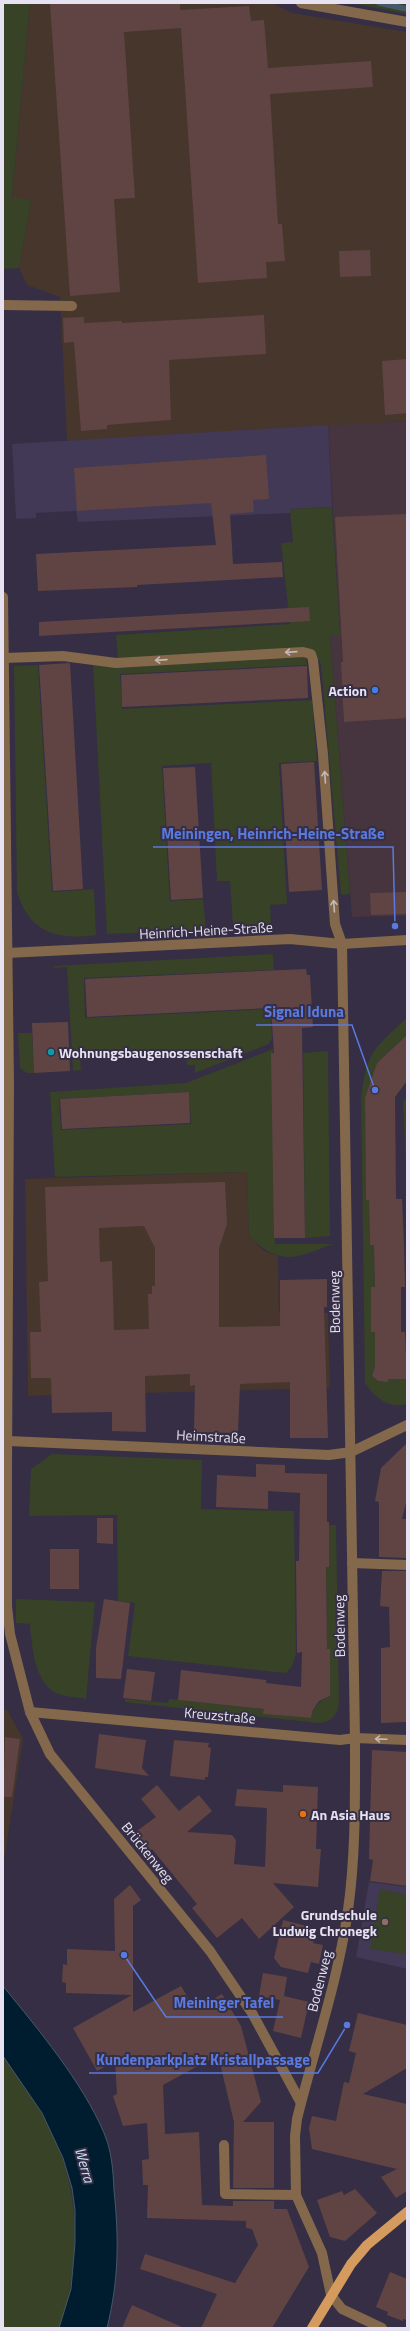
<svg xmlns="http://www.w3.org/2000/svg" width="410" height="2331" font-family="'Titillium Web',sans-serif">
  <rect width="100%" height="100%" fill="#352e45"/>
  <polygon fill="#46343e" points="407,421 407,916 352,917 330,635 340,634 328,425"/>
  <g fill="#47362c">
    <polygon points="30,3 272,3 292,13 407,32 407,421 67,441 60,297 27,285 19,268 31,201 12,198"/>
    <polygon points="247,1172 249,1237 264,1251 278,1256 279,1313 328,1313 330,1388 28,1396 25,1179"/>
    <polygon points="3,1710 7,1710 23,1738 3,1868"/>
  </g>
  <g fill="#413955">
    <polygon points="328,425 332,507 290,509 290,513 78,522 76,511 36,513 36,518 16,519 12,444"/>
    <polygon points="369,1882 407,1887 407,1969 356,1957"/>
  </g>
  <g fill="#374227" fill-rule="evenodd">
    <polygon points="3,3 30,3 12,197 31,200 19,268 3,269"/>
    <polygon points="350,3 407,3 407,14"/>
    <polygon points="332,507 340,635 330,635 350,894 341,895 321,664 314,652 118,659 116,635 290,624 281,543 293,542 290,509"/>
    <polygon points="306,657 307,665 120,674 122,709 312,700 317,761 279,763 287,904 270,905 271,925 233,926 230,881 217,881 211,763 162,766 170,901 203,899 206,930 107,934 93,663"/>
    <path d="M38,665L52,892L94,889L96,935C57,941 29,932 17,892L14,666Z"/>
    <polygon points="273,954 274,970 84,978 85,1018 270,1009 272,1038 269,1044 195,1073 195,1065 187,1065 186,1052 80,1057 81,1070 73,1071 67,967 53,968 55,966"/>
    <path d="M407,1018V1035L377,1063L365,1098L366,1199L369,1200L370,1245H374L375,1287H371V1332H375V1366L372,1376L378,1381L386,1382L389,1379H407V1404C388,1409 375,1398 365,1383L361,1098C367,1051 374,1048 407,1018Z"/>
    <polygon points="18,1033 32,1033 34,1073 27,1073 20,1068"/>
    <path d="M273,1049L275,1244H333C296,1258 282,1267 249,1237L247,1172L55,1177L50,1092L186,1083ZM189,1092L191,1124L59,1130H61L59,1099Z"/>
    <polygon points="328,1051 330,1236 305,1238 303,1053"/>
    <polygon points="407,1097 407,1186 403,1102"/>
    <polygon points="52,1454 202,1460 201,1509 294,1511 296,1653 292,1666 286,1673 274,1672 128,1656 135,1603 118,1601 117,1515 29,1516 31,1469"/>
    <path d="M329,1525H336L339,1702C338,1715 331,1723 318,1723L125,1702V1699L168,1703L169,1699L264,1709V1714L311,1718C314,1706 319,1701 330,1696V1649H327L326,1567L329,1566Z"/>
    <path d="M16,1599L95,1602L86,1699C77,1697 66,1697 58,1694C34,1683 32,1647 30,1624L16,1623Z"/>
    <polygon points="380,1889 407,1895 406,1954 370,1949"/>
    <path d="M3,2056C53,2122 82,2178 73,2263C71,2285 68,2307 59,2328H3Z"/>
  </g>
  <path fill="#001d2f" stroke="#455869" d="M3,1986C38,2029 83,2083 104,2133C112,2152 113,2170 114,2190C119,2240 119,2279 107,2328H59L71,2289L75,2243V2210L72,2188L63,2158L42,2113L3,2056Z"/>
  <g fill="none" stroke-linecap="round" stroke-linejoin="round">
    <polyline stroke="#455869" stroke-width="5.5" points="379,3 407,9"/>
  </g>
  <g fill="#604443" fill-rule="evenodd">
    <polygon points="50,3 180,3 180,10 249,6 251,21 264,20 268,68 371,61 373,87 270,94 278,224 282,224 285,261 266,262 267,278 198,283 181,28 124,32 135,198 114,199 120,292 70,296"/>
    <polygon points="370,250 371,276 340,277 339,251"/>
    <polygon points="264,315 266,354 169,360 171,420 107,425 107,429 81,431 74,342 64,343 63,318 84,317 84,323 122,321 122,323"/>
    <polygon points="407,359 407,413 385,415 382,361"/>
    <polygon points="266,455 269,499 253,500 254,512 230,514 233,564 282,562 283,577 137,585 137,587 38,591 36,554 216,545 211,503 77,511 74,468"/>
    <polygon points="407,514 407,718 344,722 341,662 343,662 335,517"/>
    <polygon points="309,607 310,621 39,636 39,622"/>
    <polygon points="70,663 83,889 53,891 39,665"/>
    <polygon points="307,666 308,698 122,707 121,675"/>
    <polygon points="314,762 322,890 289,892 281,764"/>
    <polygon points="195,767 203,898 171,900 163,768"/>
    <polygon points="407,892 407,914 371,915 370,893"/>
    <polygon points="306,969 307,975 310,975 313,1027 302,1028 305,1238 274,1238 271,1053 274,1053 271,1008 87,1017 85,979"/>
    <polygon points="68,1022 70,1071 34,1073 32,1023"/>
    <polygon points="407,1035 407,1081 395,1097 396,1199 402,1199 404,1245 405,1287 401,1287 401,1332 405,1332 407,1379 389,1379 387,1382 378,1381 372,1376 375,1366 375,1332 371,1332 371,1287 375,1287 374,1245 370,1245 369,1200 366,1200 365,1098 377,1063"/>
    <polygon points="189,1092 190,1123 62,1129 60,1099"/>
    <path d="M225,1182L227,1224L219,1248V1327L280,1326V1280L327,1279V1307H324L328,1438H290V1382L240,1384L238,1433L194,1432L195,1385L190,1386V1374L145,1376L146,1432L112,1431V1412L52,1413L51,1378H31L30,1332H41L39,1282L48,1281L45,1187ZM144,1226L155,1248V1286H152V1294H148L149,1329L114,1330L112,1261L100,1262L99,1228Z"/>
    <polygon points="407,1443 407,1499 402,1519 407,1519 407,1558 379,1557 379,1502 375,1501 381,1468"/>
    <polygon points="256,1464 285,1465 285,1473 327,1474 327,1522 329,1522 329,1567 326,1567 327,1649 330,1649 330,1696 319,1701 313,1710 311,1718 263,1714 264,1709 178,1700 181,1670 266,1680 266,1683 301,1687 302,1652 297,1653 296,1561 299,1561 300,1493 268,1491 268,1509 216,1507 217,1475 256,1477"/>
    <polygon points="97,1518 113,1518 113,1544 97,1543"/>
    <rect x="50" y="1549" width="29" height="40"/>
    <polygon points="382,1571 407,1571 407,1722 381,1723 381,1648 390,1647 389,1607 380,1606"/>
    <polygon points="104,1599 130,1603 121,1679 96,1678 96,1648"/>
    <polygon points="127,1669 155,1672 151,1701 123,1698"/>
    <polygon points="99,1734 146,1740 142,1768 149,1776 95,1768"/>
    <polygon points="5,1737 20,1739 12,1797 3,1797"/>
    <polygon points="174,1740 209,1743 208,1747 211,1748 208,1777 205,1777 205,1780 170,1776"/>
    <polygon points="372,1750 407,1752 407,1886 370,1881 373,1860 369,1859"/>
    <polygon points="157,1785 179,1811 199,1795 212,1811 187,1832 232,1835 236,1840 234,1864 265,1867 267,1808 235,1806 237,1789 283,1792 283,1785 318,1787 316,1849 321,1849 318,1887 273,1883 294,1907 259,1939 242,1918 217,1938 192,1908 197,1904 152,1849 149,1852 134,1833 156,1817 141,1799"/>
    <polygon points="130,1885 141,1900 133,1906 133,2012 181,1986 195,2009 222,1994 241,2026 261,2102 243,2122 274,2122 274,2188 233,2188 234,2122 218,2055 163,2085 165,2134 199,2132 202,2205 233,2206 233,2201 274,2201 274,2209 287,2209 309,2267 272,2328 201,2328 217,2294 140,2269 145,2254 235,2283 258,2245 252,2229 246,2228 246,2221 147,2218 148,2185 143,2185 142,2160 149,2159 147,2123 123,2126 113,2096 117,2094 115,2061 97,2071 73,2028 132,1995 66,1993 66,1983 62,1982 63,1964 67,1965 67,1949 115,1951 114,1899"/>
    <polygon points="283,1920 311,1927 310,1931 315,1932 313,1943 323,1945 319,1964 311,1962 308,1973 281,1967 274,1958"/>
    <polygon points="263,1973 287,1977 284,1996 309,2002 301,2038 273,2031 280,2000 259,1996"/>
    <polygon points="358,2013 407,2025 407,2068 363,2094 407,2104 407,2191 396,2198 381,2177 397,2169 312,2149 309,2128 312,2116 336,2121 344,2082 349,2083 356,2053 349,2051"/>
    <polygon points="355,2189 377,2213 345,2241 330,2237 317,2200 342,2191 344,2195"/>
    <polygon points="390,2272 407,2279 407,2320 403,2319 403,2321 387,2315 388,2312 376,2307"/>
    <polygon points="132,2305 184,2328 122,2328"/>
  </g>
  <g fill="none" stroke-linecap="round" stroke-linejoin="round">
    <g stroke="#84684b" stroke-width="10">
      <polyline points="301,3 407,22"/>
      <polyline points="3,305 72,306"/>
      <polyline points="3,597 9,1084 7,1472 7,1606 10,1634 30,1712 50,1754 210,1951 252,2013 301,2103"/>
      <path d="M4,658L63,656L116,663L303,652L311,654L313,660L323,754L335,924L342,944L355,1738C355,1795 356,1853 348,1910C338,1981 314,2050 297,2119L295,2136L296,2195L322,2253L331,2295L342,2309L382,2328"/>
      <polyline points="7,953 290,939 342,944 407,940"/>
      <polyline points="8,1441 329,1455 351,1452 407,1425"/>
      <polyline points="352,1563 407,1565"/>
      <polyline points="30,1712 340,1740 355,1738 407,1740"/>
      <polyline points="224,2145 225,2194 296,2195"/>
    </g>
    <polyline stroke="#d59b5e" stroke-width="10" points="312,2328 351,2264 367,2245 407,2212"/>
  </g>
  <defs><path id="oneway-shaft" d="M-6 0H5M1.5-3L5.5 0L1.5 3" fill="none" stroke-width="1.6" stroke-linecap="round" stroke-linejoin="round"/></defs>
  <g stroke="#c4b7b7">
    <use href="#oneway-shaft" transform="translate(291 652) rotate(176)"/>
    <use href="#oneway-shaft" transform="translate(161 660) rotate(176)"/>
    <use href="#oneway-shaft" transform="translate(325 777) rotate(-94)"/>
    <use href="#oneway-shaft" transform="translate(334 906) rotate(-94)"/>
    <use href="#oneway-shaft" transform="translate(381 1739) rotate(-178)"/>
  </g>
  <circle fill="#3f7fe0" stroke="#352e45" stroke-width="1.5" cx="375" cy="690" r="4"/>
  <circle fill="#0f9aa8" stroke="#352e45" stroke-width="1.5" cx="51" cy="1052" r="4"/>
  <circle fill="#e8710a" stroke="#352e45" stroke-width="1.5" cx="303" cy="1814" r="4"/>
  <circle fill="#8d6e63" stroke="#352e45" stroke-width="1.5" cx="385" cy="1922" r="4"/>
  <g text-anchor="middle" dominant-baseline="central" stroke-width="4" stroke-linejoin="round" paint-order="stroke">
    <g font-size="14" font-weight="bold" fill="#e6e2f1" stroke="#352e45" text-anchor="end">
      <text x="367" y="690">Action</text>
      <text x="59" y="1052" text-anchor="start">Wohnungsbaugenossenschaft</text>
      <text x="311" y="1814" text-anchor="start">An Asia Haus</text>
      <text x="377" y="1914">Grundschule<tspan x="377" dy="16">Ludwig Chronegk</tspan></text>
    </g>
    <g font-size="14" fill="#e6e2f1" stroke="#352e45">
      <text transform="translate(206 930) rotate(-3)">Heinrich-Heine-Straße</text>
      <text transform="translate(334 1302) rotate(-91)">Bodenweg</text>
      <text transform="translate(211 1436) rotate(3)">Heimstraße</text>
      <text transform="translate(339 1626) rotate(-91)">Bodenweg</text>
      <text transform="translate(220 1715) rotate(5)">Kreuzstraße</text>
      <text transform="translate(148 1852) rotate(51)">Brückenweg</text>
      <text transform="translate(319 1981) rotate(-76)">Bodenweg</text>
    </g>
    <g font-size="15" font-style="italic" fill="#c8e1f4" stroke="#352e45">
      <text transform="translate(85 2165) rotate(74)">Werra</text>
    </g>
  </g>
  <path fill="none" stroke="#597ae0" stroke-width="1.5" d="M395 926L393 847H153M375 1090L352 1025H256M124 1955L166 2017H283M347 2025L318 2073H89"/>
  <g fill="#597ae0" stroke="#352e45" stroke-width="1.5">
    <circle cx="395" cy="926" r="4"/>
    <circle cx="375" cy="1090" r="4"/>
    <circle cx="124" cy="1955" r="4"/>
    <circle cx="347" cy="2025" r="4"/>
  </g>
  <g font-size="15" text-anchor="middle" font-weight="bold" fill="#597ae0" stroke="#352e45" stroke-width="4" stroke-linejoin="round" paint-order="stroke">
    <text x="273" y="839">Meiningen, Heinrich-Heine-Straße</text>
    <text x="304" y="1017">Signal Iduna</text>
    <text x="224" y="2008">Meininger Tafel</text>
    <text x="203" y="2065">Kundenparkplatz Kristallpassage</text>
  </g>
  <rect width="410" height="2331" fill="none" stroke="#e6e2f1" stroke-width="8"/>
</svg>
